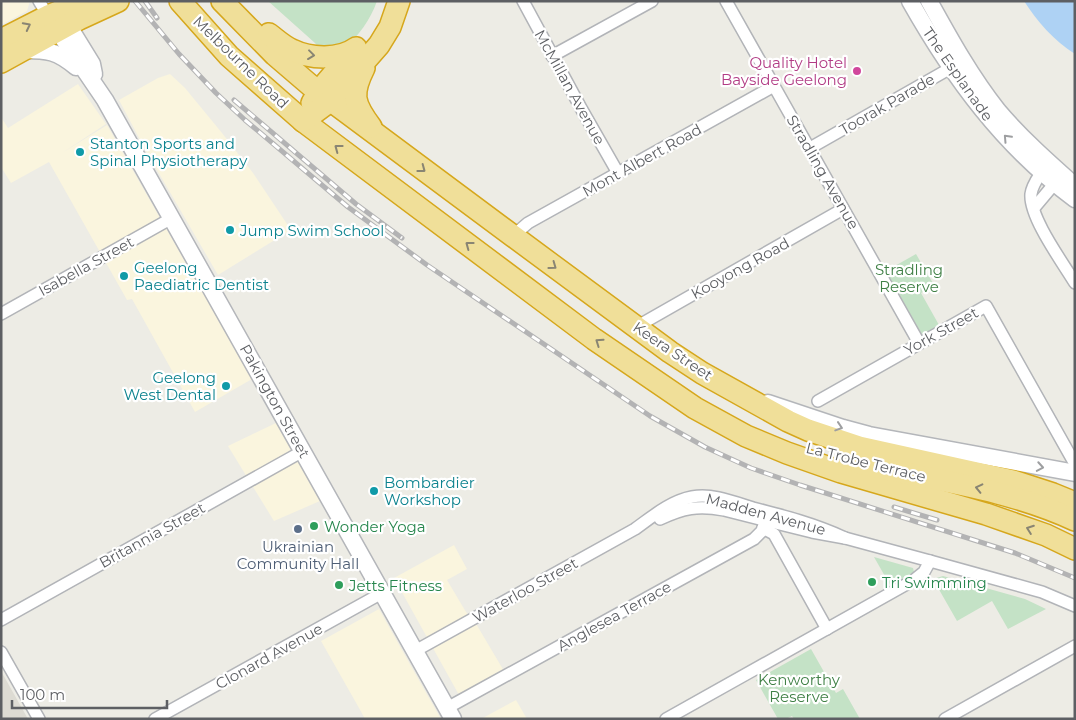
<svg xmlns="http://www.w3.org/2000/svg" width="1076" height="720" font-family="Montserrat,sans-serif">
  <rect width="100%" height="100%" fill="#edece5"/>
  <g fill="#faf5de">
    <polygon points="1,1 30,1 27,11 1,25"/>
    <polygon points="170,74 185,88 222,133 253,173 291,230 218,275 146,151 119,100 158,78"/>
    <polygon points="78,84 106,124 62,153 107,125 252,379 195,412 132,299 127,300 49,162 11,183 1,167 1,117 8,128"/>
    <polygon points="276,423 320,501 274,521 228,446"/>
    <polygon points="454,545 467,569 447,580 466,612 475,622 504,671 459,695 394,578"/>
    <polygon points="379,609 416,675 441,719 365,719 359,708 321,641"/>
    <polygon points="516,700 527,719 481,719"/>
  </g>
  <polygon fill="#dddbd3" points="1,671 28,719 1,719"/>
  <g fill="#c4e2c6">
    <path d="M268,1H377C370,21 359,34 345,49L321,51L315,43Z"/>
    <polygon points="916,254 934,285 921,293 939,325 922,335 886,271"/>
    <polygon points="874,557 913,568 914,572 890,585"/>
    <polygon points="943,576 1025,599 1046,609 1008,629 992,601 957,621 933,579"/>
    <polygon points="811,649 836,693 843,689 860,719 794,719 792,716 786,719 778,719 756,680"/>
  </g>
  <path fill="#aed2f4" d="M1024,1H1075V54C1054,41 1037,21 1024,1Z"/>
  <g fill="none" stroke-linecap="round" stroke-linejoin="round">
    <g stroke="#b2b4b8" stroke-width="14">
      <g id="street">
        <polyline points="39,1 48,16"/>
        <polyline points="523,1 582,110 618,173"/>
        <polyline points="726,1 919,343"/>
        <polyline points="552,56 652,1"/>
        <polyline points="810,148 956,65"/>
        <path d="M1041,173C1037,179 1032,186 1031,194C1029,217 1063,263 1075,283"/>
        <polyline points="1034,208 1055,183"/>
        <polyline points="513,236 528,223 774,86"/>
        <polyline points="1,314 172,218"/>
        <polyline points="636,327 843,209"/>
        <polyline points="818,401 986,306 1075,464"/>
        <path d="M660,519C683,508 698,505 724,510L812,532L845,538L930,561L1042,592L1075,606"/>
        <polyline points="763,528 774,534 827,629"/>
        <polyline points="1,620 303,451"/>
        <path d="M415,651L635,529C653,516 671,501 692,497C712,493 734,502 753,508C784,516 815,524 845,538"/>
        <polyline points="1,652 39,719"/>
        <polyline points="447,708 754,539 762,531 768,513"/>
        <polyline points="155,719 382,593"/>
        <polyline points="666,719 914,580 924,572 930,561"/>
        <polyline points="945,719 1075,646"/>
      </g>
    </g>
    <g stroke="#b4b6ba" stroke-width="19">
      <g id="secondary">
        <path d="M910,1C953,77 1004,147 1075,199"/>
        <path d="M929,1C950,39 971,77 998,111C1021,138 1048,162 1075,186"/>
        <polyline points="68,25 92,64 94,74"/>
        <polyline points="58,31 105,100 453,719"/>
        <path d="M24,50C48,50 57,51 76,67"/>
        <polyline points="768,403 843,428 869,435 1075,473"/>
      </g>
    </g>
    <g stroke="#d6a71c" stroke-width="24">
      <g id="highway">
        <polyline points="180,1 229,56 303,121 594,339 695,408 746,436 787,453 841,472 986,514 1046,535 1075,549"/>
        <polyline points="222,1 275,55 310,85 513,236 670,352 702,373 788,421 808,430 859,447 1013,481 1053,494 1075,503"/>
        <path d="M269,34C277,40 283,46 292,50C310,59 340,60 356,48"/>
        <polyline points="1,40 48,16 85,1"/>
        <polyline points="1,62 79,19 118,1"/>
        <path d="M364,68C351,94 353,103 371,127"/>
        <polyline points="312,103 319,91 353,51"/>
        <polyline points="303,121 330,101 379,45 390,27 399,1"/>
        <path d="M858,463C931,480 1006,488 1075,520"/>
      </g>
    </g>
    <use href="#street" stroke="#fff" stroke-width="11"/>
    <use href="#secondary" stroke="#fff" stroke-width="16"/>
    <use href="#highway" stroke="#f0df99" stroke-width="21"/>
    <g stroke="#b3b3b4" stroke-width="5">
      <g id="rail">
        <polyline points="135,1 179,54 216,93 245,120 348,207 427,265 650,416 705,447 751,468 800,485 1015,553 1075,578"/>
        <polyline points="145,1 157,18"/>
        <polyline points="234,100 356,204 402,238"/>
        <polyline points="894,507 937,520"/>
      </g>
    </g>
    <use href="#rail" stroke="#fff" stroke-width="3" stroke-dasharray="9" stroke-linecap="butt"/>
  </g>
  <defs><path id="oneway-chevron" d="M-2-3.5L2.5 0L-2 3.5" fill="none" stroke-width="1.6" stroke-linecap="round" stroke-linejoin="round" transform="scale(1.25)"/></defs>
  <g stroke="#898573">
    <use href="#oneway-chevron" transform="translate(27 26) rotate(-27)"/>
    <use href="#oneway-chevron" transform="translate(311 55) rotate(7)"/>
    <use href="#oneway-chevron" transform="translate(338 148) rotate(-143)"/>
    <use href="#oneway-chevron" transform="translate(422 169) rotate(37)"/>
    <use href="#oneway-chevron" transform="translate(469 245) rotate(-143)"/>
    <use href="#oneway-chevron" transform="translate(553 266) rotate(36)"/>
    <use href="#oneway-chevron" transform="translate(599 342) rotate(-145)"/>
    <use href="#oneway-chevron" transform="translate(979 488) rotate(-167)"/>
    <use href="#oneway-chevron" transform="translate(1030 529) rotate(-160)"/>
  </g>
  <g stroke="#9e9fa1">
    <use href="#oneway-chevron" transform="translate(1007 138) rotate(-133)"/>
    <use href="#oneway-chevron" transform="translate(839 427) rotate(18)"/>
    <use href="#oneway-chevron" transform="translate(1040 467) rotate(10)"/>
  </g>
  <circle fill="#d1479c" stroke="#fff" stroke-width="2" cx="857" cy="71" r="5"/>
  <g fill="#0f9aa8" stroke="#fff" stroke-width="2">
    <circle cx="80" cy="152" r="5"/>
    <circle cx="230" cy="230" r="5"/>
    <circle cx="124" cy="276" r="5"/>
    <circle cx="226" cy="386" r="5"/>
    <circle cx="374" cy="491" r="5"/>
  </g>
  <g fill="#2e9e5b" stroke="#fff" stroke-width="2">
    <circle cx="314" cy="526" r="5"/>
    <circle cx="872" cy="582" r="5"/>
    <circle cx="339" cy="585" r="5"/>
  </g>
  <circle fill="#5c6f8a" stroke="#fff" stroke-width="2" cx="298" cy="529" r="5"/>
  <g text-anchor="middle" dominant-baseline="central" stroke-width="4.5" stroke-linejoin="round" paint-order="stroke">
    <g font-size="15" fill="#5d5f63" stroke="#fff">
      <text transform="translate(241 62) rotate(44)">Melbourne Road</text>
      <text transform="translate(958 74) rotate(55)">The Esplanade</text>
      <text transform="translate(570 87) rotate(61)">McMillan Avenue</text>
      <text transform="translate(887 104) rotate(-30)">Toorak Parade</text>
      <text transform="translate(642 160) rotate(-29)">Mont Albert Road</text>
      <text transform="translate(823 172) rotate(60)">Stradling Avenue</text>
      <text transform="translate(86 266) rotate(-29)">Isabella Street</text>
      <text transform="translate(740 268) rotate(-29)">Kooyong Road</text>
      <text transform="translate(941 331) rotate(-29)">York Street</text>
      <text transform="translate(673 351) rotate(34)">Keera Street</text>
      <text transform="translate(275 401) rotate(61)">Pakington Street</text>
      <text transform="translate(866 462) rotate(14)">La Trobe Terrace</text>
      <text transform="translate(766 514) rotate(15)">Madden Avenue</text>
      <text transform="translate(152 535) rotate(-29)">Britannia Street</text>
      <text transform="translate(525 590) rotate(-29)">Waterloo Street</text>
      <text transform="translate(614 616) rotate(-29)">Anglesea Terrace</text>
      <text transform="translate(269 656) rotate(-29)">Clonard Avenue</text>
    </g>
    <g font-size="15" fill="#b23c85" stroke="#fff" text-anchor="end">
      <text x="847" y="62">Quality Hotel<tspan x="847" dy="17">Bayside Geelong</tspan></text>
    </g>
    <g font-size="15" fill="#0d838f" stroke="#fff" text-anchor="start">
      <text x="90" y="143">Stanton Sports and<tspan x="90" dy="17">Spinal Physiotherapy</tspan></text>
      <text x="240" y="230">Jump Swim School</text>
      <text x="134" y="267">Geelong<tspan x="134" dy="17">Paediatric Dentist</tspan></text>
      <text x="216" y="377" text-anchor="end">Geelong<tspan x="216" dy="17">West Dental</tspan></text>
      <text x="384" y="482">Bombardier<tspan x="384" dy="17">Workshop</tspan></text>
    </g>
    <g font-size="15" fill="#408046" stroke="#fff">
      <text x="909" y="269">Stradling<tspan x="909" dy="17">Reserve</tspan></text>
      <text x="799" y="679">Kenworthy<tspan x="799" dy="17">Reserve</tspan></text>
    </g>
    <g font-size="15" fill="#27864d" stroke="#fff" text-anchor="start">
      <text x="324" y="526">Wonder Yoga</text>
      <text x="882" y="582">Tri Swimming</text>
      <text x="349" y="585">Jetts Fitness</text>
    </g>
    <g font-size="15" fill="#4e5e75" stroke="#fff">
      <text x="298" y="546">Ukrainian<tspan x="298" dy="17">Community Hall</tspan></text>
    </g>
  </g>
  <rect width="1076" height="720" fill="none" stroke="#5d5f63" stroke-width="5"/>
  <path d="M12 700v8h155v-8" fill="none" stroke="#5d5f63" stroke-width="2.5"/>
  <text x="20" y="700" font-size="15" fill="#5d5f63" stroke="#ffffff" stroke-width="4" paint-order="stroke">100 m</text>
</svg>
